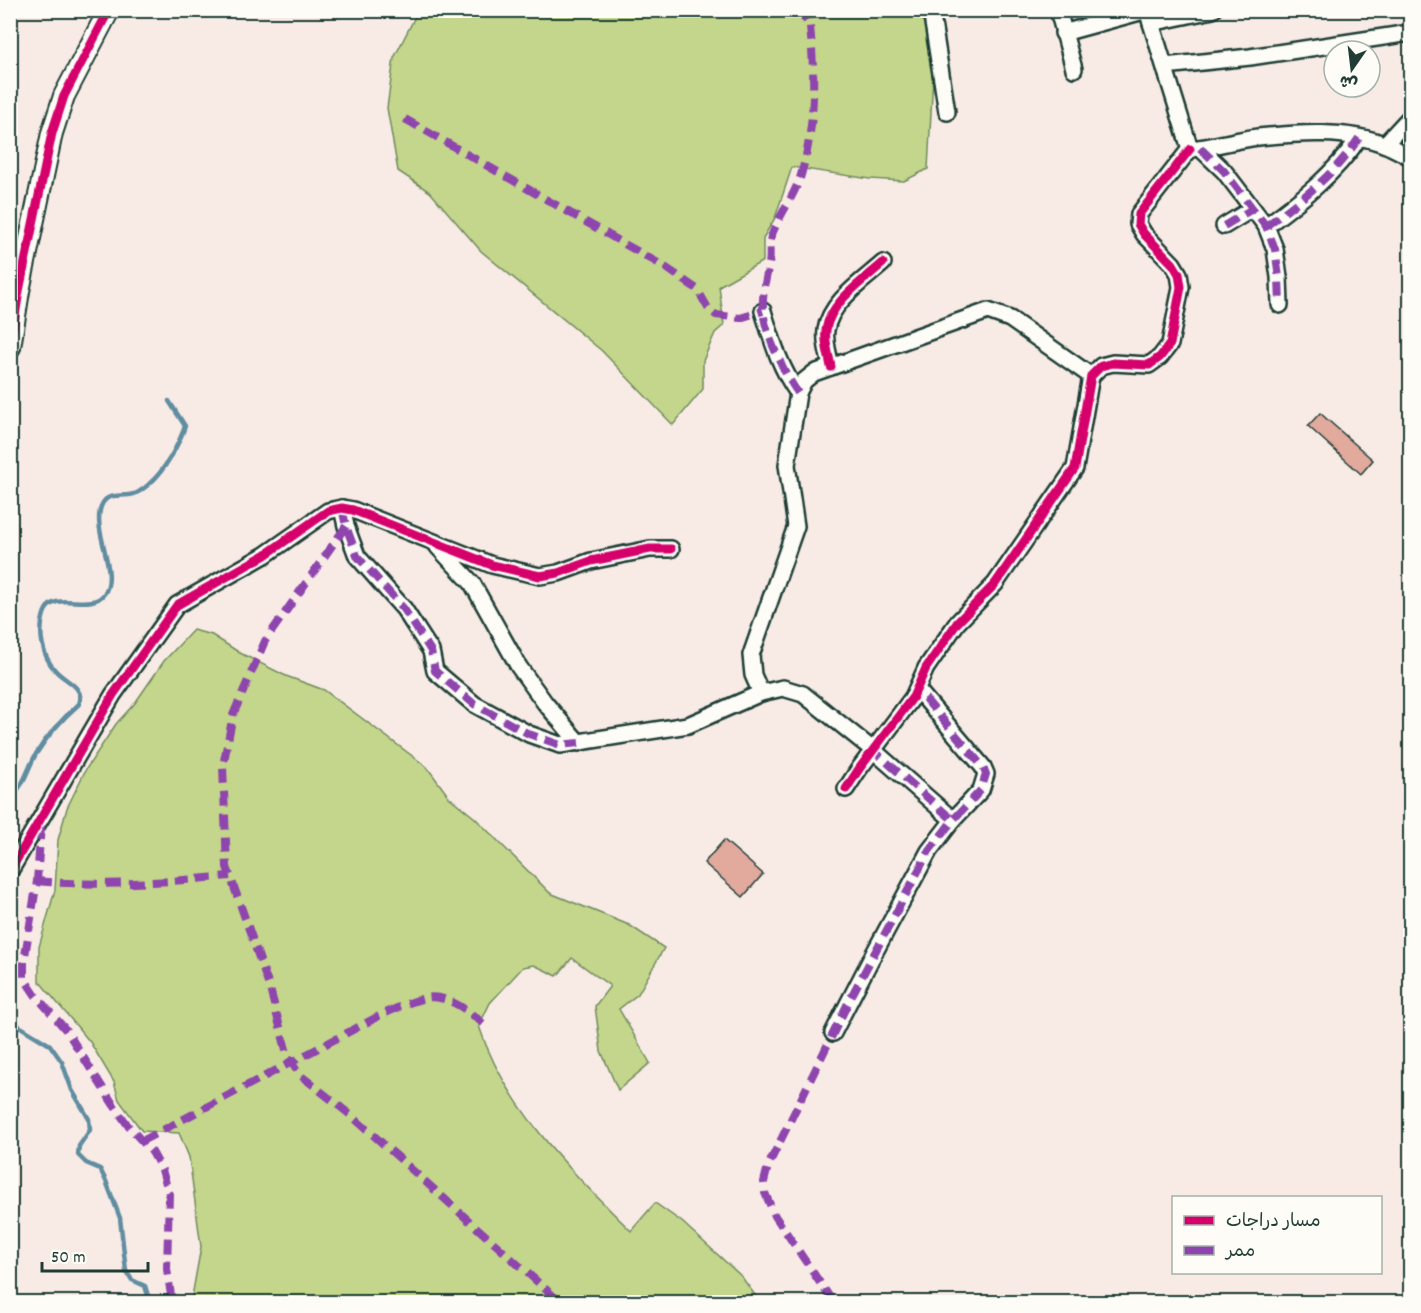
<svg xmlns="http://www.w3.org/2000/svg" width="1421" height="1313" font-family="Dekko,'Playpen Sans Arabic',sans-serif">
  <rect width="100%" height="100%" fill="#f8ebe5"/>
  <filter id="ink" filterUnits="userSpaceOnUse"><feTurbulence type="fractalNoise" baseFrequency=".0167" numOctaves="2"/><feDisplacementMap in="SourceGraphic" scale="12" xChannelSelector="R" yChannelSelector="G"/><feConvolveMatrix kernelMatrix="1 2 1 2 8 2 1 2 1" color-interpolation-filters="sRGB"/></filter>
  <g filter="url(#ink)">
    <g fill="#c3d68b" stroke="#718a60" stroke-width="1.5">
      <polygon points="418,11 925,11 933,75 928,169 904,181 870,179 792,167 775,218 763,238 763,261 719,286 724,325 715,333 703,361 703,389 673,425 602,351 481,251 430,192 398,171 387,108 394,58"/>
      <path d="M193,630L212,635L240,653L286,676L324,690L427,767L449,797L475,818L550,893L629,925L664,948L638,994L619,1009L650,1063L618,1090L601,1051L595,1006L610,986L572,958L557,976L534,965L523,967L490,1003L479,1026C505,1107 572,1172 631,1231L655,1203L682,1222L741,1276L760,1302H191L201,1247L189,1157L179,1133L142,1131L119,1100L114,1082L90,1042L39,981V947L55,890L58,840L67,808L86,769L116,724L135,703L164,661Z"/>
    </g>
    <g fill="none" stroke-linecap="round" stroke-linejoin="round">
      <g stroke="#608da1" stroke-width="4.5">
        <path d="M10,799C24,786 27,770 36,754C47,736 63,718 79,704C86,687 64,681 55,670C42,656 38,632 44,614C52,588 90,613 104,594C119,574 94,534 100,510C105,490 120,498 134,494C138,493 146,487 149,484C164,472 179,444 185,426L169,401"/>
        <polyline points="10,926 10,927"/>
        <polyline points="10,1017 19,1026 50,1045 62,1062 72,1090 89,1119 90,1130 79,1146 78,1155 86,1163 100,1169 106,1181 120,1218 126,1271 132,1280 145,1286 150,1302"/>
      </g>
    </g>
    <g fill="#e2a99d" stroke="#1f3d34" stroke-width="1.5">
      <polygon points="1320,413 1373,460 1361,474 1308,426"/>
      <polygon points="724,840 763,874 743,897 704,863"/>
    </g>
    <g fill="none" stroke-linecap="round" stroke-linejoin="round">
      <g stroke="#1f3d34" stroke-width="20">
        <g id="minor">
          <polyline points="931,10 947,112"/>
          <polyline points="1058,10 1074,69"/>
          <path d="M1147,10L1190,149C1213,147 1235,140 1258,137C1298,133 1347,129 1386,145C1394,148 1402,153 1410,157"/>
          <polyline points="1151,23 1213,10"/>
          <polyline points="1063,33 1147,10"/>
          <polyline points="1165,66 1250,57 1410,33"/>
          <polyline points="1385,144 1410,117"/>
          <polyline points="1200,148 1224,171 1266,226 1275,249 1279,277 1280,305"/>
          <polyline points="1224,226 1252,209"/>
          <path d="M1266,226C1302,199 1333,176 1359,138"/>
          <path d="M763,311C772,340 780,368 798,393"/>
          <path d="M831,367C829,355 824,342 826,330C830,302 863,281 883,263"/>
          <polyline points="342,508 346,526 357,556 404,609 431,651 435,671 474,704 529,734 560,745 688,725 761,693 783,688 803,694 873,750 953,820"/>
          <polyline points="438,547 472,583 519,667 545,703 579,743"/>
          <polyline points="761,693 753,675 751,655 796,526 787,465 798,393 804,381 814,373 988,311 1010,319 1091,376"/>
          <polyline points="846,789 859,769 913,697 926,668 957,623 995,584 1075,468 1091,376 1101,366 1113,363 1149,365 1160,357 1170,344 1181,287 1179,274 1173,264 1144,234 1138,224 1139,214 1190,149"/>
          <polyline points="10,871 113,695 177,605 265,555 328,511 342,508 353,510 492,565 540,576 558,573 591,561 650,549 671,549"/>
          <polyline points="833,1033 871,959 929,851 953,820 981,790 986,774 983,767 917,689"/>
        </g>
      </g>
      <g stroke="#1f3d34" stroke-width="24">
        <polyline id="tertiary" points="10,347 19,291 52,133 64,96 109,10"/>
      </g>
      <use href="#minor" stroke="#fdfcf7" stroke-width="15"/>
      <use href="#tertiary" stroke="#fdfcf7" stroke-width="20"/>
      <g stroke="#8e44ad" stroke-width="8" stroke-dasharray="15 8" stroke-linecap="butt">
        <polyline points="796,10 810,24"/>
        <polyline points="405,119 665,267 697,289 708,308 716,315 740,318 763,311"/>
        <polyline points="1200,148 1224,171 1266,226 1275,249 1279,277 1280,305"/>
        <polyline points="1224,226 1252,209"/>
        <path d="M1266,226C1302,199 1333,176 1359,138"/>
        <path d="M798,393C785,375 764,332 763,309C762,294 766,279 769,264C771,255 768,245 771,237C779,215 794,197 801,175C817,121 815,65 808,10"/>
        <polyline points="342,508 346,526 357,556 404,609 431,651 435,671 474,704 529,734 560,745 579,743"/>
        <polyline points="346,526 265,641 233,715 223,766 227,867 270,989 288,1057 299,1074 353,1117 560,1302"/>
        <polyline points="870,753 873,750 953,820"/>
        <polyline points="41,825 37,881 24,962 24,978 36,996 66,1030 113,1104 129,1127 152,1152 162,1170 169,1194 167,1269 172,1302"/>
        <path d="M37,881C101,887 165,882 230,876"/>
        <path d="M142,1141L381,1015C395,1009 411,1001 426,998C447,993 471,1013 486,1026"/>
        <polyline points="833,1302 775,1216 765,1193 764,1182 768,1166 851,997 929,851 953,820 981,790 986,774 983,767 917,689"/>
      </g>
      <g stroke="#fdfcf7" stroke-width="13">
        <g id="cycleway">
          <polyline points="10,347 19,291 52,133 64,96 109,10"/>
          <path d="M831,367C829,355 824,342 826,330C830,302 863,281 883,263"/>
          <polyline points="846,789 859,769 913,697 926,668 957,623 995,584 1075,468 1091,376 1101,366 1113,363 1149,365 1160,357 1170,344 1181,287 1179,274 1173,264 1144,234 1138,224 1139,214 1190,149"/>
          <polyline points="10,871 113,695 177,605 265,555 328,511 342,508 353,510 492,565 540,576 558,573 591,561 650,549 671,549"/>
        </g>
      </g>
      <use href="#cycleway" stroke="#d6006c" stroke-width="9"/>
    </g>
  </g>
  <rect width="1421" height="1313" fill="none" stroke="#fdfcf7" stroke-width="36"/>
  <rect x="18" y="18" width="1385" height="1277" fill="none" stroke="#1f3d34" stroke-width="2" filter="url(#ink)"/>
  <rect x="1172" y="1196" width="210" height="78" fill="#fdfcf7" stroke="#a4b0a9" stroke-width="1.5"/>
  <rect x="1184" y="1216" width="30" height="9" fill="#d6006c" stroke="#a4b0a9" stroke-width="1.5"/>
  <text x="1226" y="1226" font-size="18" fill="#1f3d34">مسار دراجات</text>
  <rect x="1184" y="1246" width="30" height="9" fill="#8e44ad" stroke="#a4b0a9" stroke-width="1.5"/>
  <text x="1226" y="1256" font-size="18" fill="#1f3d34">ممر</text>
  <g transform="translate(1352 69) rotate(194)"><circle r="28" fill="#fdfcf7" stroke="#a4b0a9" stroke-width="1.5"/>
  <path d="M0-4.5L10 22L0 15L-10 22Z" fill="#1f3d34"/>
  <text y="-9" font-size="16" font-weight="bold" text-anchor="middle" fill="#1f3d34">ش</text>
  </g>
  <path d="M42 1262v9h106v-9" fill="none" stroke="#1f3d34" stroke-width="3"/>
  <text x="51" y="1262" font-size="18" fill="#1f3d34" stroke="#fdfcf7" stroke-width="4.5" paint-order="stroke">50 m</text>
</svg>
